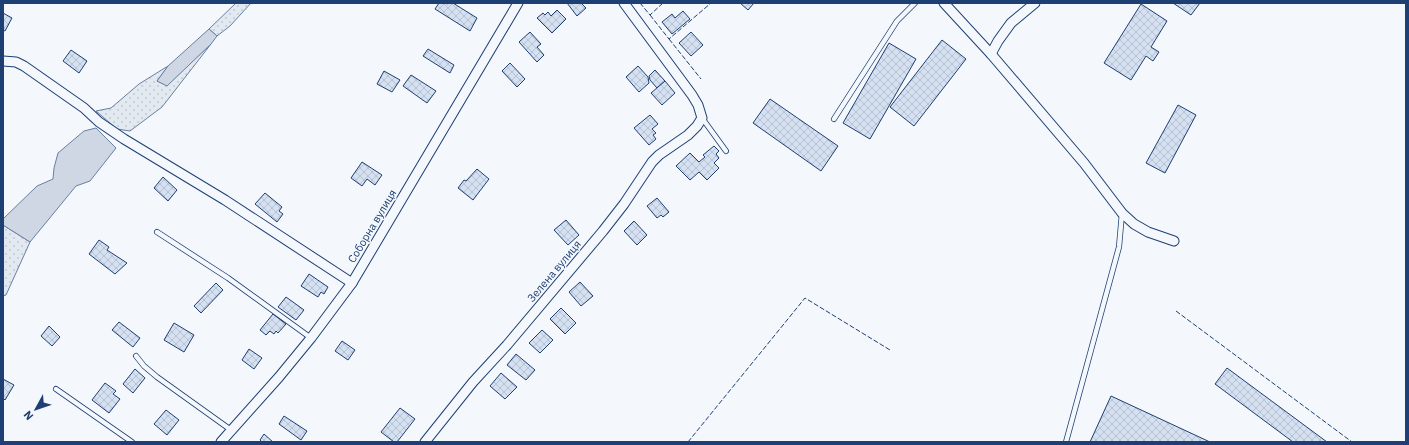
<svg xmlns="http://www.w3.org/2000/svg" width="1409" height="445" font-family="'IBM Plex Sans',sans-serif">
  <defs>
    <pattern id="grass-dots" width="8" height="8" patternUnits="userSpaceOnUse"><rect width="8" height="8" fill="#e3e9f0"/><path d="M2 2h.1M6 6h.1" fill="none" stroke="#c2c9d1" stroke-width="1.8" stroke-linecap="round"/></pattern>
    <pattern id="building-cross-hatch" width="8" height="8" patternUnits="userSpaceOnUse"><rect width="8" height="8" fill="#d5e0f0"/><path d="M0 0l8 8M0 8l8-8" fill="none" stroke="#b6c1d1"/></pattern>
  </defs>
  <rect width="100%" height="100%" fill="#f4f7fb"/>
  <g fill="url(#grass-dots)" stroke="#687fa3">
    <polygon points="236,3 251,3 230,26 217,36 209,29"/>
    <polygon points="211,44 162,107 130,131 117,129 96,111 111,108 139,84 168,66 157,81 167,85"/>
    <polygon points="3,225 30,242 6,295 3,296"/>
  </g>
  <g fill="#cfd7e4" stroke="#687fa3">
    <polygon points="209,29 217,36 211,44 167,86 157,81 168,66"/>
    <polygon points="96,128 116,148 90,181 76,186 30,242 3,225 3,219 37,186 53,179 54,168 58,153 84,131"/>
  </g>
  <g fill="url(#building-cross-hatch)" stroke="#1d3f73">
    <polygon points="439,3 446,3 448,4 449,3 453,3 477,18 470,31 435,9"/>
    <polygon points="567,3 581,3 586,8 577,16"/>
    <polygon points="740,3 754,3 748,10"/>
    <polygon points="1173,3 1200,3 1191,15"/>
    <polygon points="1141,4 1167,21 1151,47 1159,52 1153,61 1146,56 1131,80 1104,63"/>
    <polygon points="557,10 566,19 552,33 537,18 543,13 545,15 548,12 551,16"/>
    <polygon points="683,11 690,19 672,34 662,22 672,14 675,18"/>
    <polygon points="3,13 12,18 5,31 3,30"/>
    <polygon points="530,32 541,44 537,47 544,55 537,62 519,42"/>
    <polygon points="691,32 703,45 691,56 679,43"/>
    <polygon points="942,40 966,59 914,126 890,107"/>
    <polygon points="889,43 916,59 870,139 843,123"/>
    <polygon points="428,49 454,65 450,73 423,56"/>
    <polygon points="71,50 87,61 79,73 63,61"/>
    <polygon points="510,63 525,79 517,87 502,71"/>
    <polygon points="638,66 648,77 649,83 639,92 626,77"/>
    <polygon points="655,70 665,81 657,88 650,80 649,76"/>
    <polygon points="384,71 400,80 392,92 377,84"/>
    <polygon points="411,75 436,91 427,103 403,86"/>
    <polygon points="665,81 675,93 662,105 651,93"/>
    <polygon points="770,99 838,146 821,171 753,123"/>
    <polygon points="1178,105 1196,115 1165,173 1146,163"/>
    <polygon points="650,115 658,124 652,129 656,133 653,135 656,139 649,145 634,128"/>
    <polygon points="714,146 719,151 716,154 719,158 714,163 719,168 707,180 699,172 690,180 676,166 690,153 699,162 705,157 703,155"/>
    <polygon points="362,162 382,175 375,185 367,179 362,186 351,178"/>
    <polygon points="477,169 489,179 473,200 458,188 464,180 466,181"/>
    <polygon points="163,177 177,190 168,201 154,188"/>
    <polygon points="265,193 282,207 279,211 283,214 277,222 255,204"/>
    <polygon points="657,198 669,212 663,217 661,215 657,218 647,206"/>
    <polygon points="566,220 579,235 568,245 554,230"/>
    <polygon points="634,221 647,235 637,245 624,231"/>
    <polygon points="99,240 109,247 107,250 127,263 115,274 89,254"/>
    <polygon points="309,274 328,287 324,294 321,292 318,297 301,286"/>
    <polygon points="580,282 593,296 581,306 569,292"/>
    <polygon points="216,283 223,290 201,313 194,306"/>
    <polygon points="286,297 304,310 296,320 278,307"/>
    <polygon points="561,308 576,323 565,334 550,319"/>
    <polygon points="273,314 286,324 278,333 276,331 274,334 270,331 266,335 260,330"/>
    <polygon points="119,322 140,338 133,347 112,330"/>
    <polygon points="174,323 194,335 184,352 164,340"/>
    <polygon points="49,326 60,337 52,346 41,336"/>
    <polygon points="542,330 553,340 540,353 529,343"/>
    <polygon points="342,341 355,350 348,360 335,351"/>
    <polygon points="249,349 262,358 254,369 242,360"/>
    <polygon points="516,354 535,370 526,380 507,365"/>
    <polygon points="1227,368 1327,442 1293,442 1215,384"/>
    <polygon points="135,369 145,378 133,393 123,384"/>
    <polygon points="501,373 517,387 505,399 490,386"/>
    <polygon points="3,379 14,385 5,400 3,398"/>
    <polygon points="105,383 116,391 113,394 120,399 109,413 92,400"/>
    <polygon points="1111,396 1210,442 1090,442"/>
    <polygon points="400,408 415,419 397,442 394,442 381,432"/>
    <polygon points="166,410 179,420 167,435 154,424"/>
    <polygon points="284,416 307,431 301,440 279,424"/>
    <polygon points="264,434 273,442 262,442 260,440"/>
  </g>
  <g fill="none" stroke-linecap="round" stroke-linejoin="round">
    <g stroke="#1d3f73" stroke-width="6">
      <g id="lane">
        <polyline points="702,118 726,151"/>
        <polyline points="834,119 897,21 915,3"/>
        <polyline points="157,232 228,278 311,338"/>
        <polyline points="136,356 144,366 157,377 231,430"/>
        <polyline points="56,389 132,442"/>
        <polyline points="1066,442 1119,247 1122,213"/>
      </g>
    </g>
    <g stroke="#1d3f73" stroke-width="11">
      <g id="street">
        <polyline points="944,3 991,54 1084,163 1122,213 1134,224 1148,232 1174,241"/>
        <polyline points="991,54 998,41 1011,23 1035,3"/>
        <polyline points="3,61 16,62 24,66 84,108 99,122 124,139 225,200 352,283"/>
        <polyline points="221,442 279,377 311,338 352,283 518,3"/>
        <polyline points="425,442 473,382 507,345 603,231 624,204 652,162 659,155 688,135 697,126 702,118 698,105 692,95 624,3"/>
      </g>
    </g>
    <use href="#lane" stroke="#f4f7fb" stroke-width="4.5"/>
    <use href="#street" stroke="#f4f7fb" stroke-width="9"/>
    <g stroke="#1d3f73" stroke-width="1" stroke-dasharray="5 2" stroke-linecap="butt">
      <polyline points="640,3 650,15 663,3"/>
      <polyline points="650,15 669,39 711,3"/>
      <polyline points="669,39 701,79"/>
      <polyline points="1176,311 1352,442"/>
      <polyline points="688,442 805,298 890,350"/>
    </g>
  </g>
  <g text-anchor="middle" dominant-baseline="central" stroke-width="3" stroke-linejoin="round" paint-order="stroke">
    <g font-size="11" fill="#1d3f73" stroke="#f4f7fb">
      <text transform="translate(372 226) rotate(-59)">Соборна вулиця</text>
      <text transform="translate(554 271) rotate(-50)">Зелена вулиця</text>
    </g>
  </g>
  <rect width="1409" height="445" fill="none" stroke="#1d3f73" stroke-width="8"/>
  <g transform="translate(36 409) rotate(230)" stroke="#f4f7fb" stroke-width="3" paint-order="stroke">
  <path d="M0-3L7 15L0 10L-7 15Z" fill="#1d3f73"/>
  <text y="-6" font-size="11" font-weight="bold" text-anchor="middle" fill="#1d3f73">N</text>
  </g>
</svg>
